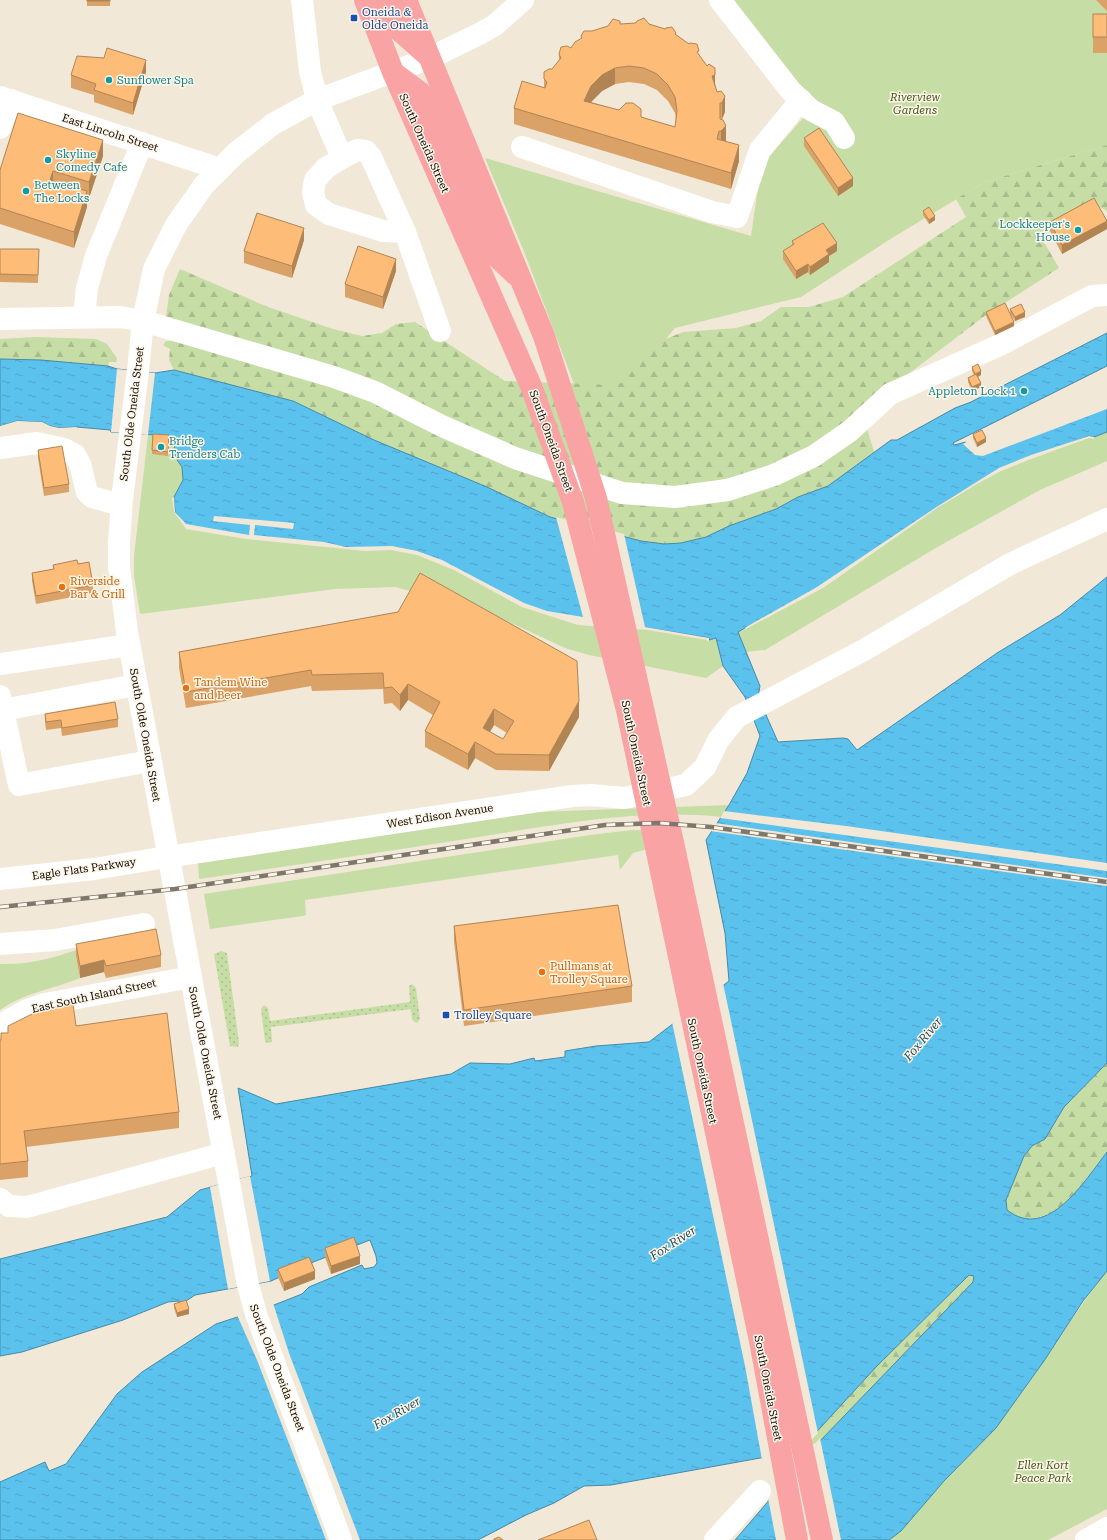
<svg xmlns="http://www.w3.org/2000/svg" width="1107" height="1540" font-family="'Roboto Serif',serif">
  <defs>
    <pattern id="forest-firs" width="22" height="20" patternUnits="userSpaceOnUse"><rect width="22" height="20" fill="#c6dda5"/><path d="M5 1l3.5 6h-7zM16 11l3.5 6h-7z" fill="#a9bc8d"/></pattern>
    <pattern id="garden-dots" width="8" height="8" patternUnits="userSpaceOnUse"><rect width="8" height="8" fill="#c6dda5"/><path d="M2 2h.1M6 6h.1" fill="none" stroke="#a9bc8d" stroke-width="1.8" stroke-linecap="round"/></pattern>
    <pattern id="water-ripples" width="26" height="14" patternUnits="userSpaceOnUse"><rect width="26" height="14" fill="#5bc1ed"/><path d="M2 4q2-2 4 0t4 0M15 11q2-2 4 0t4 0" fill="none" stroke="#4ea4ca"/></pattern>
  </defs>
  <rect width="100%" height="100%" fill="#f2e8d7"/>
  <g fill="#c6dda5">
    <polygon points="720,0 1107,0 1107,145 985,182 892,238 801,297 675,328 623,390 577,392 525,254 485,158 751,236 761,166 810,110"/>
    <polygon points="1107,432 1107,461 1040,490 941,545 765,650 745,652 738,632 744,630 938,506 1000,469 1089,436 1094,437"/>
    <polygon points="148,435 156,435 174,441 175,457 182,467 183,480 174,497 418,553 649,628 709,638 709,640 716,638 723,666 706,678 589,655 565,648 496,616 396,587 335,589 140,614 134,576 134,556"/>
    <path d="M729,805L721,817C636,808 550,826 466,839C377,853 288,866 199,879L198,863L537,812Z"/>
    <polygon points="632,830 655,831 651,848 633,853 620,870 618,855 305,900 306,915 303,916 210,929 204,894 590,835"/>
    <path d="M81,948L76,956L80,978C54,989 23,993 0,1010V964C28,965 55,958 81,948Z"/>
    <path d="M1107,1271V1509L1048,1540H889C911,1523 926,1500 945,1480C969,1453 996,1428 1018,1398C1049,1357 1074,1312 1107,1271Z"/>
  </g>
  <g fill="url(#forest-firs)">
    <polygon points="1107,145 1107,211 1096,205 1041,237 1059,268 986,315 878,397 833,434 764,471 676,489 615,484 166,317 169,295 180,269 268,307 333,329 362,336 382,333 396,324 415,322 505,381 612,385 622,383 644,356 663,340 683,332 736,328 761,321 781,307 809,307 843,297 966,217 956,199 985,182"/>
    <polygon points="36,337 96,339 107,344 117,358 116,362 109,362 108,366 41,360 0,359 0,339"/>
    <polygon points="166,341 177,341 341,384 541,476 700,501 866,425 874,452 828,486 798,497 776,509 729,526 706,537 681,543 664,544 641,541 550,517 487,487 374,440 293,401 174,370 169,360 170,349 163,345"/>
    <polygon points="1107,1063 1107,1152 1075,1193 1056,1211 1037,1218 1025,1218 1014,1216 1006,1210 1006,1200 1024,1156 1032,1146 1045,1139 1064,1107"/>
    <polygon points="969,1275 974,1276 973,1282 820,1441 799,1451 877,1366"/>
  </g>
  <g fill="url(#garden-dots)">
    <polygon points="221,951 227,953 239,1043 238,1047 230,1046 214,954"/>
    <polygon points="412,984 416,988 420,1019 417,1023 412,1020 411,1009 271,1027 272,1042 267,1043 265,1041 261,1009 264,1005 268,1008 270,1021 410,1002 409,986"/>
  </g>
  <path fill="url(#water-ripples)" stroke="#448aa8" d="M1107,333V366L953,443L954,445L966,442L973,453L981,454L995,451L1107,406V432L1094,437L1089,436L1000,469L953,497L821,586L738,632L760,686L758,697L778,742L843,738L848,739L857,750L997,653L1060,615L1107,577V1063L1064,1107L1045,1139L1032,1146L1024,1156L1006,1200L1007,1210C1048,1242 1085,1180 1107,1152V1271L1083,1301L1044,1361L996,1428L944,1481L901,1531L889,1540H735L820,1441L973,1282L974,1276L969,1275L877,1366L799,1451L611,1485L584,1486L554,1503L526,1515L478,1540H0V1482L45,1462L49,1471L66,1464L117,1394L142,1372L216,1324L274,1305L302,1294L309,1287L362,1265L364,1269L374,1267L377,1263L376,1256L370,1240L280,1275V1277L271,1281L195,1295L183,1303L178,1301L168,1302L123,1320L22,1352L0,1356V1259L167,1217L200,1190L252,1176L238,1088L276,1104L451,1074L470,1063L510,1064L534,1058L535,1061L565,1057V1051L596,1046L649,1042L729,981L725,933L706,840L729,805L747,773L760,736L745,697L723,666L716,638L709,640V638L649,628L579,623L523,605L455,568L418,553L391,548L366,549L247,537L186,527L175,512L174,497L183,480L182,467L175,457L174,441L156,435L111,432L110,430L77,427L59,428L50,426L42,422L17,421L0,426V359L41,360L108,366L117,369L155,373L174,370L293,401L374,440L487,487L550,517L641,541L664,544L681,543L706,537L729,526L776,509L798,497L828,486L891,440H897L955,408L971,402Z"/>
  <g fill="#f2e8d7">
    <polygon points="117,369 155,373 148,435 111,432"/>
    <polygon points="1107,404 1107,409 983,456 975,455 963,444 968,441 974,451 981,452 994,449"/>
    <polygon points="17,421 42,422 50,426 59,428 77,427 76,429 59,430 49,428 42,424 17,423 0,428 0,426"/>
    <polygon points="1089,436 1094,437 1094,439 1089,438 1031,459 1001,471 977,484 939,507 823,588 744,630 746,627 817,587 938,506 999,468 1031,455"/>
    <polygon points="174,497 175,512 186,524 249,535 250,525 213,521 214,516 294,523 293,529 255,525 254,535 324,542 346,547 392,546 417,551 442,560 524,603 547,611 583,617 556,517 624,534 645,627 709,638 709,642 707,640 648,630 578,625 522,607 454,570 417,555 391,550 365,551 246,539 186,529 174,512 172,498"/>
    <polygon points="724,811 846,826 1107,863 1107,871 720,818"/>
    <polygon points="715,823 1107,878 1107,886 710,831"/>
    <polygon points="723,983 818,1433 800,1452 762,1460 745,1366 672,1022"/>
    <polygon points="250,1176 270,1281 228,1289 210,1187"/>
    <polygon points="273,1303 289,1353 360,1540 326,1540 257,1360 237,1315"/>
    <polygon points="820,1438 841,1540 776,1540 768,1498"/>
  </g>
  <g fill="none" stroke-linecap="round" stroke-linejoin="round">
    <g stroke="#fff" stroke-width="22">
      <polyline points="302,0 310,71 317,100 342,158 357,150 366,151 371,157 405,232 440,331"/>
      <polyline points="720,0 791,91 811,110 834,122 844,138"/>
      <polyline points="0,97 220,169"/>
      <polyline points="0,128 11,100"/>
      <polyline points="522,147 712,212 737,217 760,150 801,100"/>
      <polyline points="342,158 326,168 315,180 313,192 316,205 329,214 383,231 405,232"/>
      <polyline points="84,317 87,288 96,256 142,143"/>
      <polyline points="0,319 120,317 143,321 334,377 375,392 442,426 515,458 622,493 675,497 728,490 774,475 814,456 850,431 890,394 1000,345 1092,296 1107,295"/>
      <polyline points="0,448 37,443 64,449 75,455 80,464 87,492 92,497 121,505"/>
      <polyline points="0,664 129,645"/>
      <polyline points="0,696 19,785 150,761"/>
      <polyline points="3,710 136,685"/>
      <polyline points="0,879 94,869 167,857 572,796 592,795 624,798 686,785 705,767 719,739 737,717 864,650 1010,564 1107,519"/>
      <polyline points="0,944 55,940 144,924"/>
      <polyline points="0,1025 25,1011 45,1004 191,977"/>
      <polyline points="0,1199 9,1206 27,1207 224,1153"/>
      <polyline points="341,1540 256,1314 248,1285 127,632 119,567 119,543 122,499 138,371 143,321 154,269 176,225 204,185 236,153 273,124 317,100 430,58 481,33 495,25 523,0"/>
      <polyline points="715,1540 760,1491"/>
      <polyline points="1086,1540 1107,1528"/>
    </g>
    <g stroke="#f9a3a4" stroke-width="22">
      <polyline points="365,0 393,72 531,386 573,502 627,710 760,1341 797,1540"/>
      <polyline points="385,0 399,30 426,54"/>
      <polyline points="406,0 544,336 596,498 674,847 822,1540"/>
      <polyline points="394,73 421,93 444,138 489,249 516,275"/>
    </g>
    <g stroke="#7e776c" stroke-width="4.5">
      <polyline id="rail" points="0,907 175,889 605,825 659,823 711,827 1107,882"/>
    </g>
    <use href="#rail" stroke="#fef6e8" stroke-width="3" stroke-dasharray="9" stroke-linecap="butt"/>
  </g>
  <g fill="#daa267" fill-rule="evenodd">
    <rect x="87" y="0" width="23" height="6"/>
    <polygon points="1096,0 1107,0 1107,11"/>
    <rect x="1093" y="14" width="14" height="39"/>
    <path d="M620,24H649L665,29L676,35L699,55L715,83L717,92L721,91L725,112L722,119H720L726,141L739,161L731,189L514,124V108L544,87V72L552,69L559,60V54L571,48L581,39V36L592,31ZM629,82L644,84L657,90L668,101L675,113L676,119L675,127L591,102L602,91L615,84Z"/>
    <polygon points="146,72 133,115 94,102 94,95 71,88 71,75"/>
    <polygon points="804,138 853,186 838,196 804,146"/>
    <polygon points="103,156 89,198 87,197 87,207 74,248 0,224 0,170"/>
    <polygon points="923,211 935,220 929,224 923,215"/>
    <polygon points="1050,222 1107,229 1062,254 1050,231"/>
    <polygon points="304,240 292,278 244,263 244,251"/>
    <polygon points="792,241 837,251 829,256 829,262 810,275 808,272 796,279 783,259 783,251 792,245"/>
    <polygon points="0,249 39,249 38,283 0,282"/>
    <polygon points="396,271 383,309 345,297 345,284"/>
    <polygon points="1010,309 1025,317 1015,321 1010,313"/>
    <polygon points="986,312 1014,326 995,335 986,316"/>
    <polygon points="972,367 981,375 978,377 981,387 972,391 968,382 968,378 974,375 972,371"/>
    <polygon points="973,434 986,442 977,447 973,438"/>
    <polygon points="169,439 168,456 152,454 152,450"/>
    <polygon points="38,450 69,484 69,492 44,496 38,458"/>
    <polygon points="53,565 93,585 93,593 36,604 32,581 32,573 53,569"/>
    <path d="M398,612L579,717L549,771L496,770L475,758L468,770L425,747V731L433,715L408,700L400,711L392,703L384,704L383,689L312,691L311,686L186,708L179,668V652ZM494,725L507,733L503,739L490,732Z"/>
    <polygon points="45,714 118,719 118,727 62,736 61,728 46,730 45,722"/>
    <polygon points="454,926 632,986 632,1002 464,1026 454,942"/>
    <polygon points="76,944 161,955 161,967 106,978 104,972 80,978 76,956"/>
    <polygon points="76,1026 179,1112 179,1128 26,1147 28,1161 28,1177 0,1180 0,1040"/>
    <polygon points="325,1248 360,1264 331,1274 325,1257"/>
    <polygon points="278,1269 315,1279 284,1291 278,1277"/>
    <polygon points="174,1304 189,1314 177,1317 174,1308"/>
  </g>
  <g fill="#b18454">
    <polygon points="146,60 146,72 133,115 133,103"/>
    <polygon points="615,68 615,84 602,91 591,102 584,117 584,101 591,86 602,75"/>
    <polygon points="715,68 715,91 712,76"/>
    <polygon points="725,96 725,112 722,119 722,103"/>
    <polygon points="726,126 726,142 721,147 721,131"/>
    <polygon points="103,140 103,156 89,198 89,182"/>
    <polygon points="739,145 739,161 731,189 731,173"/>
    <polygon points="53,171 53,187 50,180"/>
    <polygon points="853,178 853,186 838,196 838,188"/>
    <polygon points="87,191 87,207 74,248 74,232"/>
    <polygon points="935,216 935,220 929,224 929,220"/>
    <polygon points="1107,221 1107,229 1062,254 1062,245"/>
    <polygon points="304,228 304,240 292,278 292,266"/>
    <polygon points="837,243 837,251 829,256 829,262 810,275 810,267 826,250"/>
    <polygon points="396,259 396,271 383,309 383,297"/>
    <polygon points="808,264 808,272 796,279 796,271"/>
    <polygon points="1025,312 1025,317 1015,321 1015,317"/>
    <polygon points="1014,322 1014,326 995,335 995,331"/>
    <polygon points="981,371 981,375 975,378 975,374"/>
    <polygon points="981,383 981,387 972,391 972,387"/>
    <polygon points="986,438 986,442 977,447 977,443"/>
    <polygon points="408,684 408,700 400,711 400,695"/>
    <polygon points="579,701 579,717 549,771 549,755"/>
    <polygon points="494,709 494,725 483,743 483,728"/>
    <polygon points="475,742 475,758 468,770 468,754"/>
    <polygon points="104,960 104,972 80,978 80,966"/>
    <polygon points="360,1256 360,1264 331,1274 331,1266"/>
    <polygon points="315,1271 315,1279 284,1291 284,1283"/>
    <polygon points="189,1309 189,1314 177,1317 177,1313"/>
  </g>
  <g fill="#fdbc78" stroke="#b18454" fill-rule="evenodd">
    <rect x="87" y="0" width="23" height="1"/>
    <rect x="1093" y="14" width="14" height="23"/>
    <path d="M644,18L649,24L665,29L666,28L672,27L676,33L675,34L689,44L690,43L697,44L699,51L697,52L707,66L709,64L715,68V75L712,76L717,92L721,91L725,96L722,103H720V119L723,120L726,126L721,131H719L717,139L739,145L731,173L514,108L522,81L545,88L547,82L544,79V72L549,69H552L561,58L559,54L561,47L567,46L571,48L575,42L582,38L581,36L584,31H592L608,26L613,19L620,21V24L636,23L637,21ZM629,66L644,68L657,74L668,85L675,97L677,111L675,127L641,117V109L633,103H626L619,110L584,101L591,86L602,75L615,68Z"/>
    <polygon points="107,48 146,60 133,103 94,90 96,84 71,75 77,56 104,58"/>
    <polygon points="18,113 103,140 89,182 53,171 50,180 87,191 74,232 0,208 0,170"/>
    <polygon points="819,128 853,178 838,188 804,138"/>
    <polygon points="1094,198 1107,221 1062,245 1050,222"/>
    <polygon points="929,207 935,216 929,220 923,211"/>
    <polygon points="257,213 304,228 292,266 244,251"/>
    <polygon points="823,223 837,243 826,250 829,254 810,267 808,264 796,271 783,251 794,244 792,241"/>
    <polygon points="358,246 396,259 383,297 345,284"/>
    <polygon points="0,249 39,249 38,275 0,274"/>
    <polygon points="1005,303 1014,322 995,331 986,312"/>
    <polygon points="1021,304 1025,312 1015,317 1010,309"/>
    <polygon points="978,364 981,371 975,374 972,367"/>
    <polygon points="976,374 981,383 972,387 968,378"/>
    <polygon points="982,430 986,438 977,443 973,434"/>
    <polygon points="153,434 169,435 168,452 152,450"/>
    <polygon points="62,446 69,484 44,488 38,450"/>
    <polygon points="77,560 78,564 89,562 93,585 36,596 32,573 54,569 53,565"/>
    <path d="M420,573L577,661L579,701L549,755L496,754L475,742L468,754L425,731L440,702L408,684L400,695L392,687L384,688L383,673L312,675L311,670L186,692L179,652L398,612ZM494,709L514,721L503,739L483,728Z"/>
    <polygon points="115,702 118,719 62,728 61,720 46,722 45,714"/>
    <polygon points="618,905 632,986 464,1010 454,926"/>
    <polygon points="156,929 161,955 106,966 104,960 80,966 76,944"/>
    <polygon points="73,1004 76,1026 167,1013 179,1112 24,1131 28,1161 0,1164 0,1040 1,1040 1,1033 8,1033 8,1026 40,1010"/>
    <polygon points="354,1237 360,1256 331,1266 325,1248"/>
    <polygon points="309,1257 315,1271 284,1283 278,1269"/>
    <polygon points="186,1300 189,1309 177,1313 174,1304"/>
    <polygon points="589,1520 597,1540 538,1540"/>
    <polygon points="499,1537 503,1540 494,1540 494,1539"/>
  </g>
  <g fill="#1a4fb4" stroke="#fef6e8" stroke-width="1.5">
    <rect x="350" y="14" width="8" height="8" rx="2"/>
    <rect x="442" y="1011" width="8" height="8" rx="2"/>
  </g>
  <g fill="#0f9aa8" stroke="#fef6e8" stroke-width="1.5">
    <circle cx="109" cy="80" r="4"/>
    <circle cx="48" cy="160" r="4"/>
    <circle cx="26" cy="191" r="4"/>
    <circle cx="1078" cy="230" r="4"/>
    <circle cx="1024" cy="391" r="4"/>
    <circle cx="161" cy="447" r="4"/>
  </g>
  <g fill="#e8710a" stroke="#fef6e8" stroke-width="1.5">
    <circle cx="62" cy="587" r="4"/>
    <circle cx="186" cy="688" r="4"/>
    <circle cx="542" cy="972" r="4"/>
  </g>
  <g text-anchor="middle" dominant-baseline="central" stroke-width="3" stroke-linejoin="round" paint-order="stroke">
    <g font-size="11" fill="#164399" stroke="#fef6e8" text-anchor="start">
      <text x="362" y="12">Oneida &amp;<tspan x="362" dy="13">Olde Oneida</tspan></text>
      <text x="454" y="1015">Trolley Square</text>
    </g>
    <g font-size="11" fill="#0d838f" stroke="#fef6e8" text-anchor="start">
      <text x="117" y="80">Sunflower Spa</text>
      <text x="56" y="154">Skyline<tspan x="56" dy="13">Comedy Cafe</tspan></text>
      <text x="34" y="185">Between<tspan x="34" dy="13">The Locks</tspan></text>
      <text x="1070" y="224" text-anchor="end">Lockkeeper's<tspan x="1070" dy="13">House</tspan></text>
      <text x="1016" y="391" text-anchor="end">Appleton Lock 1</text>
      <text x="169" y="441">Bridge<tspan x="169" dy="13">Trenders Cab</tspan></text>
    </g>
    <g font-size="11" font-style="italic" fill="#43571d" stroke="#fef6e8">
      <text x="915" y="97">Riverview<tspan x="915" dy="13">Gardens</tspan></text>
      <text x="1043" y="1465">Ellen Kort<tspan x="1043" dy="13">Peace Park</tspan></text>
    </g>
    <g font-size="11" fill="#0e0b06" stroke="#fef6e8">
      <text transform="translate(110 133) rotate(18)">East Lincoln Street</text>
      <text transform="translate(424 143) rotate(66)">South Oneida Street</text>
      <text transform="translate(132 414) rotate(-83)">South Olde Oneida Street</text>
      <text transform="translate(551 441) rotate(70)">South Oneida Street</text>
      <text transform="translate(145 735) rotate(80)">South Olde Oneida Street</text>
      <text transform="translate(636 753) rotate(78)">South Oneida Street</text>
      <text transform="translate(440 816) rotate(-9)">West Edison Avenue</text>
      <text transform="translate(84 869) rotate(-8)">Eagle Flats Parkway</text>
      <text transform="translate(94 996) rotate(-12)">East South Island Street</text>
      <text transform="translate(205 1053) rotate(79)">South Olde Oneida Street</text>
      <text transform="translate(702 1071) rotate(78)">South Oneida Street</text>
      <text transform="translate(277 1368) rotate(69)">South Olde Oneida Street</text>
      <text transform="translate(768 1388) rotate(79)">South Oneida Street</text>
    </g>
    <g font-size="11" fill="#c56008" stroke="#fef6e8" text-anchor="start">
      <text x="70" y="581">Riverside<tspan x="70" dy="13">Bar &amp; Grill</tspan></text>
      <text x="194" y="682">Tandem Wine<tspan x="194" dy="13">and Beer</tspan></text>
      <text x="550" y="966">Pullmans at<tspan x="550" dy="13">Trolley Square</tspan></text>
    </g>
    <g font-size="12" font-style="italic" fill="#234e61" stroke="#fef6e8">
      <text transform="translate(923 1039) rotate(-50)">Fox River</text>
      <text transform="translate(673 1243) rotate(-33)">Fox River</text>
      <text transform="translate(397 1413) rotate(-30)">Fox River</text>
    </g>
  </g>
</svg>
